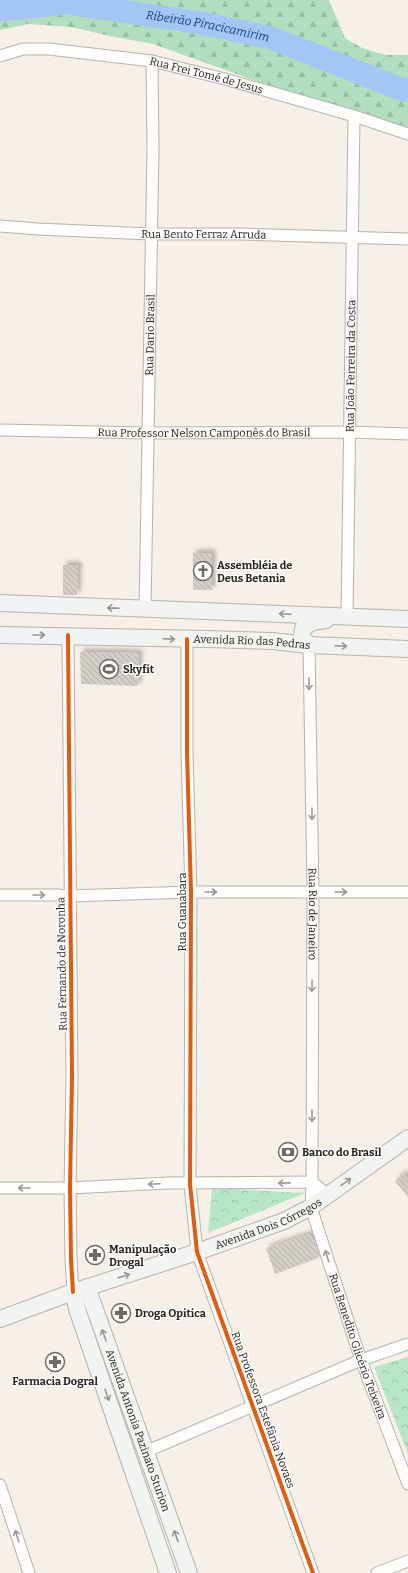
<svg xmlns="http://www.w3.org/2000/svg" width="408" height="1573" font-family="Bitter,serif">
  <defs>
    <pattern id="forest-firs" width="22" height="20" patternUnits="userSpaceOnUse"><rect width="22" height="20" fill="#b0debf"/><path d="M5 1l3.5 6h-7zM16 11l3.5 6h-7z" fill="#97bea4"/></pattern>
    <pattern id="park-crowns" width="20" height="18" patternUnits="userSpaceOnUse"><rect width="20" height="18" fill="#b8e6c8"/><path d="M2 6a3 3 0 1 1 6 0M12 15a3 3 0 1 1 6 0" fill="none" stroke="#9ec5ab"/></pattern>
    <pattern id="building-back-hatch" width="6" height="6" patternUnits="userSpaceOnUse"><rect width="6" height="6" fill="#d3cdc7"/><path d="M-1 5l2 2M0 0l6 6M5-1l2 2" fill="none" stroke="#b5b0aa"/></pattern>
    <filter id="shadow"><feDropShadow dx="3.5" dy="-3.5" stdDeviation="2" flood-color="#0004"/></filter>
  </defs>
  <rect width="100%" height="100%" fill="#f7f0e8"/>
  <polygon fill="url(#forest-firs)" points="0,0 329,0 345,38 362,48 385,55 408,55 408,129 301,97 153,44 110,36 71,27 28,24 0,30"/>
  <g fill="url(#park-crowns)">
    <polygon points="212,1188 305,1193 208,1233"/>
    <polygon points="408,1357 408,1454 374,1367"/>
  </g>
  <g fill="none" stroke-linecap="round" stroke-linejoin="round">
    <path stroke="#a4c6f4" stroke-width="23" id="s1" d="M0,10L67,3L201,23L271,38L401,89L408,90"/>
  </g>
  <g fill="url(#building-back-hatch)" filter="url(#shadow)">
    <rect x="193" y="553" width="19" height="37"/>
    <polygon points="63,565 78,565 77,595 63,595"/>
    <polygon points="80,652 139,653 138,686 81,684"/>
    <polygon points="403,1173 408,1179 408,1197 395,1181"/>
    <polygon points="309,1234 314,1240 320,1257 275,1274 266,1248"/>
  </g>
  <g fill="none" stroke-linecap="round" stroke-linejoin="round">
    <g stroke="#b7b2ac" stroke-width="13">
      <g id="minor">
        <path id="s2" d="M0,56L23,49H49L152,61L225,79L354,116L408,134"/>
        <path id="s3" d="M0,226L38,229L150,234H241L408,239"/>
        <path id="s4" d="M0,430L148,433L350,432L408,434"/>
        <path id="s5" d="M145,610L153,148L152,61"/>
        <path id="s6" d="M347,617L354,116"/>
        <polyline points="68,635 72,1078 70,1188 71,1259 73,1292"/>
        <polyline points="187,639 187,753 191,892 190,1184 197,1252 313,1573"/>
        <path id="s7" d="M309,645L313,892L312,1182L328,1195"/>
        <polyline points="0,895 57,895 70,896 191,892 408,892"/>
        <path id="s8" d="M0,1188H70L168,1183L312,1182L311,1207L316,1223L361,1360L408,1484"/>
        <polyline points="145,1452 361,1360 408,1344"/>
        <polyline points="0,1485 29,1573"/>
        <polyline points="377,1573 408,1561"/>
      </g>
    </g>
    <g stroke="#b7b2ac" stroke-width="18">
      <g id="secondary">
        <polyline points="0,603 408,619"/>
        <path id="s9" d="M0,635L207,639L272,641L309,645L408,649"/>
        <polyline points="309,645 302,637 303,628 312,622 326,620"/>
        <path id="s10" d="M87,1287L189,1573"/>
        <polyline points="73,1292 78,1312 168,1573"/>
        <path id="s11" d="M0,1319L73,1292L197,1252L284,1221L311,1207L408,1138"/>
      </g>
    </g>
    <use href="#minor" stroke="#fefdfc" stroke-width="11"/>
    <use href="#secondary" stroke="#f2f4f1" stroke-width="16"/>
    <g stroke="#fff" stroke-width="6">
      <g id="cycleway">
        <polyline points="68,635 72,1078 70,1188 71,1259 73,1292"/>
        <polyline points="187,639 187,753 191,892 190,1184 197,1252 313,1573"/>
      </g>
    </g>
    <use href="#cycleway" stroke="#e8590c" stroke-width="4"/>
  </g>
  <defs><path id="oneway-shaft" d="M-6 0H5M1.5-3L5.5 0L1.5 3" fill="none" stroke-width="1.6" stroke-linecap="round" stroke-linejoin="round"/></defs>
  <g stroke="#969692">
    <use href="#oneway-shaft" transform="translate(113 608) rotate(-178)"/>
    <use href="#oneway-shaft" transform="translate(285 614) rotate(-177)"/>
    <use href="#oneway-shaft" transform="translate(39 635)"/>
    <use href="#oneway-shaft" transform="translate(169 639) rotate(2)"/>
    <use href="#oneway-shaft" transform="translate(341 646) rotate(2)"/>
    <use href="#oneway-shaft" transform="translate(346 1182) rotate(-35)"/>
    <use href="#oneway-shaft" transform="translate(124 1276) rotate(-18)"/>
    <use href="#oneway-shaft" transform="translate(104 1335) rotate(-110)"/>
    <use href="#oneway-shaft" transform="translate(107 1395) rotate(71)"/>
    <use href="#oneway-shaft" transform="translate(176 1536) rotate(-110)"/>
  </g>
  <g stroke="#9d9a98">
    <use href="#oneway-shaft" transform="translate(309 684) rotate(90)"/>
    <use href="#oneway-shaft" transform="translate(312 814) rotate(89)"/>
    <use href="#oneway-shaft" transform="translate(211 892)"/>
    <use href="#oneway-shaft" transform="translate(341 892)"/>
    <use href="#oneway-shaft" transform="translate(39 895)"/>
    <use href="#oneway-shaft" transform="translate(312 986) rotate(91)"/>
    <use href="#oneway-shaft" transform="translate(312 1116) rotate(90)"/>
    <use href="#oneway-shaft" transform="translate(284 1183) rotate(179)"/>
    <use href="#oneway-shaft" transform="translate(154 1184) rotate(177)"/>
    <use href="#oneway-shaft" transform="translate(24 1188) rotate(180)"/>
    <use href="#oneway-shaft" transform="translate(327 1256) rotate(-108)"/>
    <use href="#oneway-shaft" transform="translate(17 1536) rotate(-108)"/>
  </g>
  <defs>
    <g id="church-ring" transform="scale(1)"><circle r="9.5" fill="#fff" stroke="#6f6a64" stroke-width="1.5"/><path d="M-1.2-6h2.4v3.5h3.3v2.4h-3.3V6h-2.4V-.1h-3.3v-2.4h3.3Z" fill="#6f6a64"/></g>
    <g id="stadium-ring" transform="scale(1)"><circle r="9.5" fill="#fff" stroke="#6f6a64" stroke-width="1.5"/><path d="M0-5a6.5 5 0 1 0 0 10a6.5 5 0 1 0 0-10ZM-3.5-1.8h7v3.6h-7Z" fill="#6f6a64"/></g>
    <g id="bank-ring" transform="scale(1)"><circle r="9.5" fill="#fff" stroke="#6f6a64" stroke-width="1.5"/><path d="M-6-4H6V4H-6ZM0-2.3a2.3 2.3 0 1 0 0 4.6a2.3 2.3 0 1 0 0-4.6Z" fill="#6f6a64"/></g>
    <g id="pharmacy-ring" transform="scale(1)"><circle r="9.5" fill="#fff" stroke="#6f6a64" stroke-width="1.5"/><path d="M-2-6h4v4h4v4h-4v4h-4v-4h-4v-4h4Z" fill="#6f6a64"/></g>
  </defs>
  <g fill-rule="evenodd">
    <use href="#church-ring" x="203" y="571"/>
    <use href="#stadium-ring" x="109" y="669"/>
    <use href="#bank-ring" x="288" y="1152"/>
    <use href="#pharmacy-ring" x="95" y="1255"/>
    <use href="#pharmacy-ring" x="121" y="1313"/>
    <use href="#pharmacy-ring" x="55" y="1362"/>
  </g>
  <g text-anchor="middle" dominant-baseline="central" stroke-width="3" stroke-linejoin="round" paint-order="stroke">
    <g font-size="11" fill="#26221d" stroke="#fff">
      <text stroke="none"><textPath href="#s2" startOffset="210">Rua Frei Tomé de Jesus</textPath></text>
      <text stroke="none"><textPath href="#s3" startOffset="204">Rua Bento Ferraz Arruda</textPath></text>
      <text stroke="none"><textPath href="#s5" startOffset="275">Rua Dario Brasil</textPath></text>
      <text stroke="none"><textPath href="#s6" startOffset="251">Rua João Ferreira da Costa</textPath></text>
      <text stroke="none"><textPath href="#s4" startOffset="204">Rua Professor Nelson Camponês do Brasil</textPath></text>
      <text stroke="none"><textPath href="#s9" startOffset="252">Avenida Rio das Pedras</textPath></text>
      <text transform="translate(182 912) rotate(-90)">Rua Guanabara</text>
      <text stroke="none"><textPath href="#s7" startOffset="269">Rua Rio de Janeiro</textPath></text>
      <text transform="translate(62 964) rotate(-91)">Rua Fernando de Noronha</text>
      <text stroke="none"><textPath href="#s11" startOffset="285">Avenida Dois Córregos</textPath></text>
      <text stroke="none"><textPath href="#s8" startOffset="484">Rua Benedito Glicério Teixeira</textPath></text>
      <text transform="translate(263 1410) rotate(70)">Rua Professora Estefânia Novaes</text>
      <text stroke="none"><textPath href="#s10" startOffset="152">Avenida Antonia Pazinato Sturion</textPath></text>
    </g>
    <g font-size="11" font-weight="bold" fill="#26221d" stroke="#fff" text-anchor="start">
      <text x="217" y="565">Assembléia de<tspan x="217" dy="13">Deus Betania</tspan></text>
      <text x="123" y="669">Skyfit</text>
      <text x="302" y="1152">Banco do Brasil</text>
      <text x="109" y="1249">Manipulação<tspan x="109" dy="13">Drogal</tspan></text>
      <text x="135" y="1313">Droga Opitica</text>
      <text x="55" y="1381" text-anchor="middle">Farmacia Dogral</text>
    </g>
    <g font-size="12" font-style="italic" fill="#134481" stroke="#fff">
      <text stroke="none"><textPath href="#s1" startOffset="210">Ribeirão Piracicamirim</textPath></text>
    </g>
  </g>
</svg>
